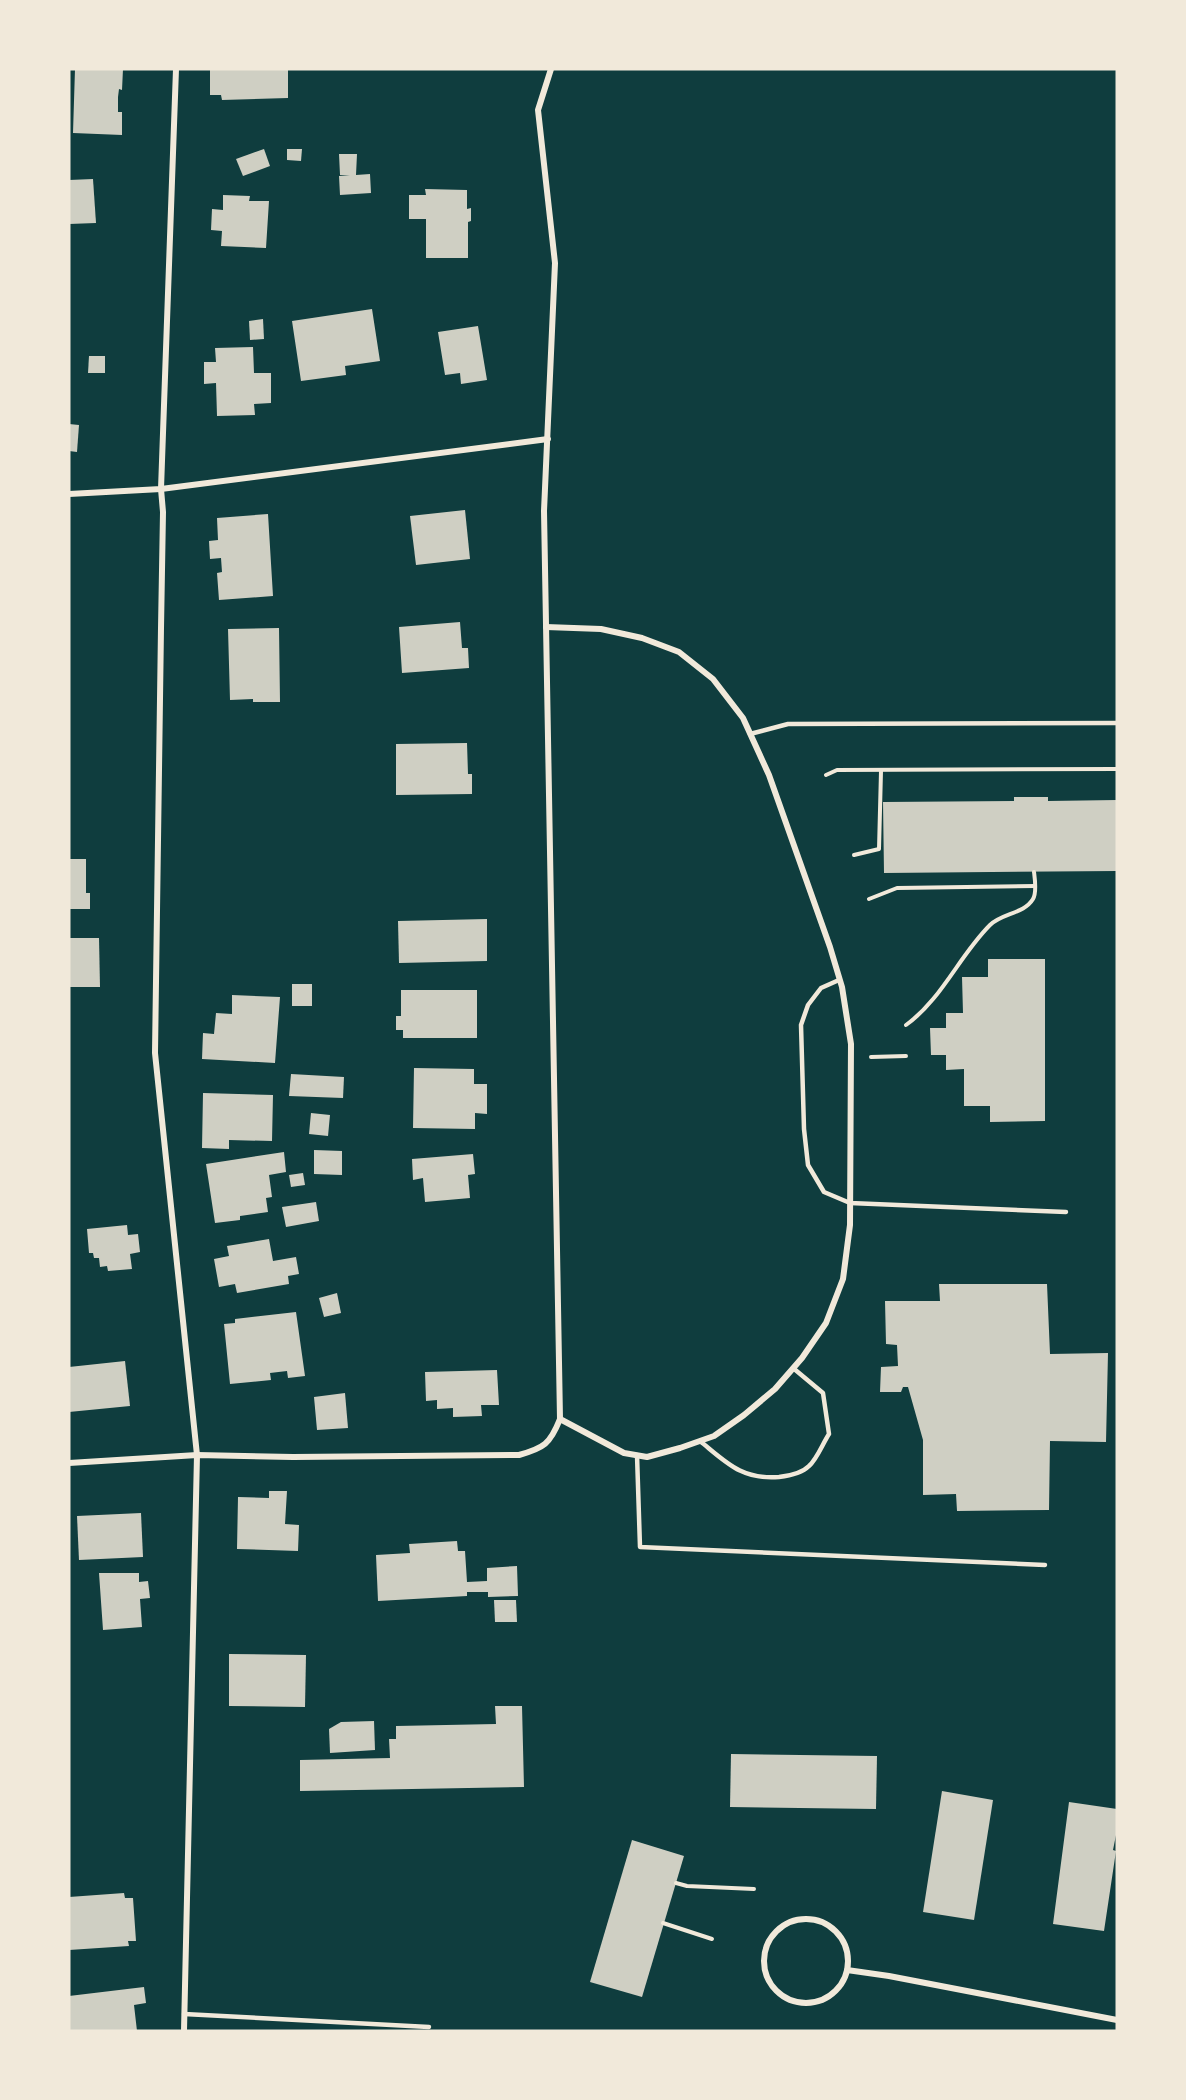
<svg xmlns="http://www.w3.org/2000/svg" width="1186" height="2100" font-family="Commissioner,sans-serif">
  <rect width="100%" height="100%" fill="#0f3d3e"/>
  <g fill="#cfcfc3">
    <polygon points="75,69 123,69 122,90 119,89 118,97 118,112 122,112 122,135 73,133"/>
    <polygon points="210,69 288,69 288,98 222,100 221,95 210,95"/>
    <polygon points="264,149 270,166 243,176 236,159"/>
    <polygon points="287,149 302,149 301,161 287,160"/>
    <polygon points="339,154 357,154 356,175 370,174 371,193 340,195 339,176 350,175 340,175"/>
    <polygon points="93,179 96,223 69,224 69,180"/>
    <polygon points="425,189 467,190 467,209 471,208 471,221 468,222 468,258 426,258 426,219 409,219 409,195 426,195"/>
    <polygon points="223,195 250,196 249,201 269,201 266,248 221,246 222,231 211,230 212,209 223,210"/>
    <polygon points="372,309 380,361 345,366 346,375 301,381 292,321"/>
    <polygon points="263,319 264,339 250,340 249,321"/>
    <polygon points="478,326 487,380 461,384 460,373 445,375 438,332"/>
    <polygon points="253,347 254,373 271,373 271,403 254,404 255,415 217,416 216,383 204,384 204,362 216,362 215,348"/>
    <polygon points="89,356 105,356 105,373 88,373"/>
    <polygon points="69,424 79,425 77,452 69,451"/>
    <polygon points="465,510 470,559 416,565 410,516"/>
    <polygon points="268,514 273,596 219,600 217,573 222,572 221,558 210,559 209,541 218,540 217,518"/>
    <polygon points="460,622 462,648 468,648 469,668 402,673 399,627"/>
    <polygon points="279,628 280,702 253,702 253,699 230,700 228,629"/>
    <polygon points="467,743 468,774 472,774 472,794 396,795 396,744"/>
    <polygon points="1014,797 1048,797 1048,801 1117,800 1117,871 884,873 883,802 1014,801"/>
    <polygon points="69,859 86,859 86,893 90,893 90,909 69,909"/>
    <polygon points="487,919 487,961 399,963 398,921"/>
    <polygon points="69,938 99,938 100,987 69,987"/>
    <polygon points="988,959 1045,959 1045,1121 990,1122 990,1106 964,1106 964,1069 946,1070 946,1055 931,1055 930,1028 946,1028 946,1013 963,1013 962,977 988,977"/>
    <rect x="292" y="984" width="20" height="22"/>
    <polygon points="401,990 477,990 477,1038 403,1038 403,1030 396,1030 396,1016 401,1016"/>
    <polygon points="232,995 280,997 275,1063 202,1059 203,1033 214,1034 216,1013 232,1014"/>
    <polygon points="414,1068 474,1069 474,1084 487,1084 487,1114 475,1113 475,1129 413,1128"/>
    <polygon points="291,1074 344,1077 343,1098 289,1096"/>
    <polygon points="203,1093 273,1095 272,1141 229,1140 229,1149 202,1148"/>
    <polygon points="311,1113 330,1115 328,1136 309,1134"/>
    <polygon points="314,1150 342,1151 342,1175 314,1174"/>
    <polygon points="284,1152 286,1172 269,1175 272,1197 266,1198 268,1212 240,1216 240,1220 215,1223 206,1164"/>
    <polygon points="473,1154 475,1174 468,1175 470,1198 425,1202 423,1178 413,1180 412,1159"/>
    <polygon points="303,1173 305,1185 291,1187 289,1175"/>
    <polygon points="316,1202 319,1221 286,1227 282,1207"/>
    <polygon points="127,1225 128,1235 138,1234 140,1252 130,1254 132,1269 108,1271 107,1266 100,1267 99,1258 94,1258 93,1253 89,1253 87,1229"/>
    <polygon points="269,1239 273,1261 296,1257 299,1274 288,1276 289,1284 237,1293 235,1284 219,1287 214,1259 229,1256 227,1246"/>
    <polygon points="939,1284 1047,1284 1050,1354 1108,1353 1106,1442 1050,1441 1049,1510 957,1511 956,1494 923,1495 923,1440 908,1387 903,1387 901,1392 880,1392 881,1367 898,1366 897,1345 886,1344 885,1301 940,1301"/>
    <polygon points="337,1293 341,1313 324,1317 319,1298"/>
    <polygon points="296,1312 305,1376 288,1378 287,1371 270,1373 271,1380 230,1384 224,1324 235,1323 235,1319"/>
    <polygon points="125,1361 130,1406 69,1412 69,1367"/>
    <polygon points="497,1370 499,1405 481,1405 482,1416 453,1417 453,1408 437,1409 437,1400 426,1401 425,1372"/>
    <polygon points="345,1393 348,1428 317,1430 314,1397"/>
    <polygon points="269,1491 287,1491 285,1524 299,1525 298,1551 237,1549 238,1497 269,1498"/>
    <polygon points="141,1513 143,1557 79,1560 77,1516"/>
    <polygon points="457,1541 458,1551 465,1551 467,1582 487,1581 487,1568 517,1566 518,1596 488,1597 488,1592 467,1592 467,1596 378,1601 376,1555 410,1553 409,1544"/>
    <polygon points="99,1573 139,1573 139,1582 148,1581 150,1598 140,1599 142,1627 103,1630"/>
    <polygon points="494,1600 516,1600 517,1622 495,1622"/>
    <polygon points="229,1654 306,1655 305,1707 229,1706"/>
    <polygon points="495,1706 522,1706 524,1787 300,1791 300,1760 390,1758 389,1739 396,1739 396,1726 496,1724"/>
    <polygon points="374,1721 375,1750 330,1753 329,1729 341,1722"/>
    <polygon points="731,1754 877,1756 876,1809 730,1807"/>
    <polygon points="942,1791 993,1800 974,1920 923,1912"/>
    <polygon points="1069,1802 1117,1809 1117,1830 1113,1850 1116,1851 1104,1931 1053,1924"/>
    <polygon points="632,1840 684,1856 642,1997 590,1982"/>
    <polygon points="124,1893 125,1898 133,1898 136,1941 128,1941 129,1946 69,1950 69,1897"/>
    <polygon points="144,1987 146,2003 134,2005 137,2031 69,2031 69,1996"/>
  </g>
  <g fill="none" stroke-linecap="round" stroke-linejoin="round">
    <g stroke="#f1e9da" stroke-width="4">
      <polyline points="826,775 837,770 1117,769"/>
      <polyline points="854,855 879,849 881,771"/>
      <polyline points="869,899 897,888 1035,886"/>
      <path d="M906,1025C942,999 959,956 990,925C1002,913 1024,914 1033,899C1037,892 1035,880 1034,872"/>
      <polyline points="871,1057 906,1056"/>
      <polyline points="676,1883 687,1886 754,1889"/>
      <polyline points="663,1923 712,1939"/>
    </g>
    <g stroke="#f1e9da" stroke-width="4.5">
      <polyline points="750,734 788,724 1117,723"/>
      <polyline points="839,980 821,988 808,1005 801,1025 804,1129 808,1165 824,1192 850,1203 1066,1212"/>
      <path d="M700,1441C727,1463 742,1480 779,1477C788,1476 802,1473 809,1466C817,1459 823,1443 829,1434L823,1393L793,1368"/>
      <polyline points="637,1455 640,1547 1045,1565"/>
      <polyline points="184,2014 429,2027"/>
    </g>
    <g stroke="#f1e9da" stroke-width="6">
      <polyline points="176,69 161,489 163,512 161,628 155,1053 197,1455 184,2031"/>
      <polyline points="69,494 161,489 548,439"/>
      <polyline points="546,627 601,629 642,638 679,652 713,679 743,718 769,775 830,947 842,987 851,1044 850,1225 843,1279 826,1323 802,1358 775,1389 744,1415 714,1436 680,1448 647,1457 624,1453 560,1419"/>
      <path d="M69,1463L197,1455L293,1457L519,1455C544,1448 550,1444 560,1419L544,511L555,263L538,110L551,69"/>
      <circle cx="806" cy="1961" r="42"/>
      <polyline points="847,1970 889,1976 1117,2020"/>
    </g>
  </g>
  <rect width="1186" height="2100" fill="none" stroke="#f1e9da" stroke-width="141"/>
</svg>
